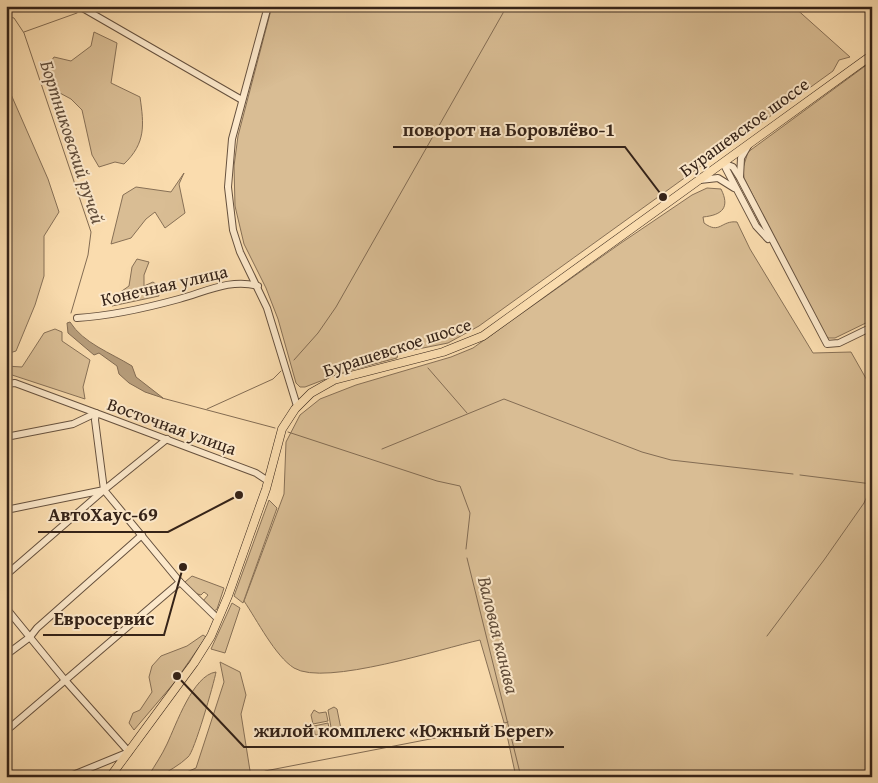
<svg xmlns="http://www.w3.org/2000/svg" width="878" height="783" font-family="'Gentium Book Plus',serif">
  <rect width="100%" height="100%" fill="#fadcae"/>
  <filter id="stains"><feTurbulence type="fractalNoise" baseFrequency=".004" numOctaves="4"/><feColorMatrix values="0 0 0 0 .2 0 0 0 0 .09 0 0 0 0 .02 0 0 0 .5 -.17"/></filter>
  <radialGradient id="worn" r=".72"><stop offset=".6" stop-color="#630" stop-opacity="0"/><stop offset="1" stop-color="#630" stop-opacity=".3"/></radialGradient>
  <g fill="#d9bd94" stroke="#877056">
    <polygon points="272,6 793,6 850,57 839,60 833,71 479,326 448,343 398,353 397,358 344,372 305,387 300,387 296,383 278,319 266,288 244,244 235,206 234,166 238,136"/>
    <path d="M94,32L117,43L111,83L140,97C144,125 146,143 124,164L115,162L99,167L92,155L82,110L71,99L58,92L45,70L54,57L71,61L91,46Z"/>
    <polygon points="872,61 872,320 835,338 828,338 823,332 744,178 743,168 748,152"/>
    <polygon points="6,83 48,179 59,212 44,236 44,276 35,305 16,351 6,354"/>
    <polygon points="184,173 179,184 185,213 165,228 155,212 146,219 131,238 111,244 123,195 136,187 171,192"/>
    <path d="M707,188L721,189C730,207 723,215 703,217L704,223C720,235 721,220 737,222L750,249L813,353L851,352L872,389V777H516L505,726L480,640C443,648 325,687 294,668C275,656 257,620 244,601L284,494L286,442L300,415L320,399L356,385L451,357L473,348L621,243L692,195Z"/>
    <polygon points="137,259 149,262 144,275 144,286 153,282 157,285 159,296 112,306 112,298 129,286 132,267"/>
    <polygon points="55,329 62,332 62,341 90,360 83,387 85,399 6,373 6,366 22,367 44,333"/>
    <polygon points="269,500 277,508 243,603 234,596"/>
    <polygon points="192,576 224,588 217,609 213,612 203,601 208,595 204,592 201,595 194,593 185,582"/>
    <polygon points="232,603 240,608 225,653 211,649"/>
    <polygon points="203,635 206,637 174,683 134,730 129,723 133,713 140,710 152,692 149,677 152,666 161,656 187,646"/>
    <polygon points="220,662 240,672 246,695 241,714 251,777 175,777 196,768 224,682"/>
    <path d="M216,672C214,683 194,753 188,757C180,765 168,771 159,777L149,775C155,765 162,755 167,744C176,725 193,675 216,672Z"/>
    <polygon points="334,707 337,709 341,729 332,733 328,710"/>
    <polygon points="314,710 319,713 326,712 328,721 313,724 311,715"/>
    <polygon points="328,723 330,733 315,735 314,726"/>
  </g>
  <path fill="#b79d7b" stroke="#836c53" d="M70,322C83,343 111,353 132,366L136,377L163,398L145,392L129,383L119,374L117,366L99,353L94,355L68,333L67,323Z"/>
  <g fill="none" stroke-linecap="round" stroke-linejoin="round">
    <g stroke="#836c53" stroke-width="1">
      <polyline points="93,7 95,6"/>
      <polyline points="6,16 14,18 24,33 91,232 88,255 71,313"/>
      <polyline points="24,32 77,13"/>
      <polyline points="294,360 318,333 336,307 507,6"/>
      <polyline points="428,368 467,413"/>
      <polyline points="162,398 275,428"/>
      <polyline points="207,409 273,379 281,371"/>
      <polyline points="288,432 437,481 460,486 470,513 466,549"/>
      <polyline points="382,449 504,399 642,452 671,460 793,474"/>
      <polyline points="800,475 872,484"/>
      <polyline points="467,558 521,777"/>
      <polyline points="767,636 824,560 864,503 872,485"/>
      <polyline points="265,771 487,728 508,722"/>
    </g>
    <g stroke="#66513e" stroke-width="8">
      <g id="minor">
        <polyline points="79,6 242,100"/>
        <polyline points="268,6 232,139 228,187 233,230 240,252 267,308 297,406"/>
        <polyline points="723,163 733,167 740,178 827,344 839,343 872,327"/>
        <polyline points="723,163 756,226 768,239"/>
        <polyline points="740,177 741,158 748,146"/>
        <polyline points="700,180 718,178 734,188"/>
        <path d="M77,318C112,316 146,308 179,299C205,292 231,278 258,286"/>
        <polyline points="6,384 15,383 96,413 95,420 104,490 6,575"/>
        <polyline points="6,437 73,424 96,413 256,473 268,481"/>
        <polyline points="104,490 180,582 218,619"/>
        <polyline points="6,510 104,490 167,439"/>
        <polyline points="6,608 64,679 129,752 68,777"/>
        <polyline points="6,655 30,637 37,628 142,535"/>
        <polyline points="6,731 180,582"/>
      </g>
    </g>
    <g stroke="#352318" stroke-width="9">
      <polyline id="major" points="110,777 194,663 211,636 228,596 266,489 282,429 295,409 311,393 334,380 443,352 483,336 872,55"/>
    </g>
    <use href="#minor" stroke="#fce8ca" stroke-width="6"/>
    <use href="#major" stroke="#fadcae" stroke-width="8"/>
  </g>
  <g text-anchor="middle" dominant-baseline="central" stroke-width="4" stroke-linejoin="round" paint-order="stroke">
    <g font-size="18" fill="#352318" stroke="#fce8ca">
      <text transform="translate(744 127) rotate(-36)">Бурашевское шоссе</text>
      <text transform="translate(164 285) rotate(-13)">Конечная улица</text>
      <text transform="translate(397 347) rotate(-18)">Бурашевское шоссе</text>
      <text transform="translate(172 426) rotate(20)">Восточная улица</text>
    </g>
    <g font-size="19" font-style="italic" fill="#624e3b" stroke="#fce8ca">
      <text transform="translate(73 142) rotate(72)">Бортниковский ручей</text>
      <text transform="translate(499 635) rotate(76)">Валовая канава</text>
    </g>
  </g>
  <path fill="none" stroke="#352318" stroke-width="2" d="M663 197L625 147H393M239 495L168 532H38M183 567L164 635H43M177 676L244 747H564"/>
  <g fill="#352318" stroke="#fce8ca" stroke-width="2">
    <circle cx="663" cy="197" r="5"/>
    <circle cx="239" cy="495" r="5"/>
    <circle cx="183" cy="567" r="5"/>
    <circle cx="177" cy="676" r="5"/>
  </g>
  <g font-size="19" text-anchor="middle" font-weight="bold" fill="#352318" stroke="#fce8ca" stroke-width="4" stroke-linejoin="round" paint-order="stroke">
    <text x="509" y="136">поворот на Боровлёво-1</text>
    <text x="103" y="521">АвтоХаус-69</text>
    <text x="104" y="625">Евросервис</text>
    <text x="404" y="737">жилой комплекс «Южный Берег»</text>
  </g>
  <rect width="878" height="783" fill="none" stroke="#fadcae" stroke-width="25"/>
  <rect x="8" y="8" width="863" height="768" fill="none" stroke="#352318" stroke-width="2.5"/>
  <rect x="12" y="12" width="853" height="758" fill="none" stroke="#352318"/>
  <rect width="100%" height="100%" filter="url(#stains)"/>
  <rect width="100%" height="100%" fill="url(#worn)"/>
</svg>
